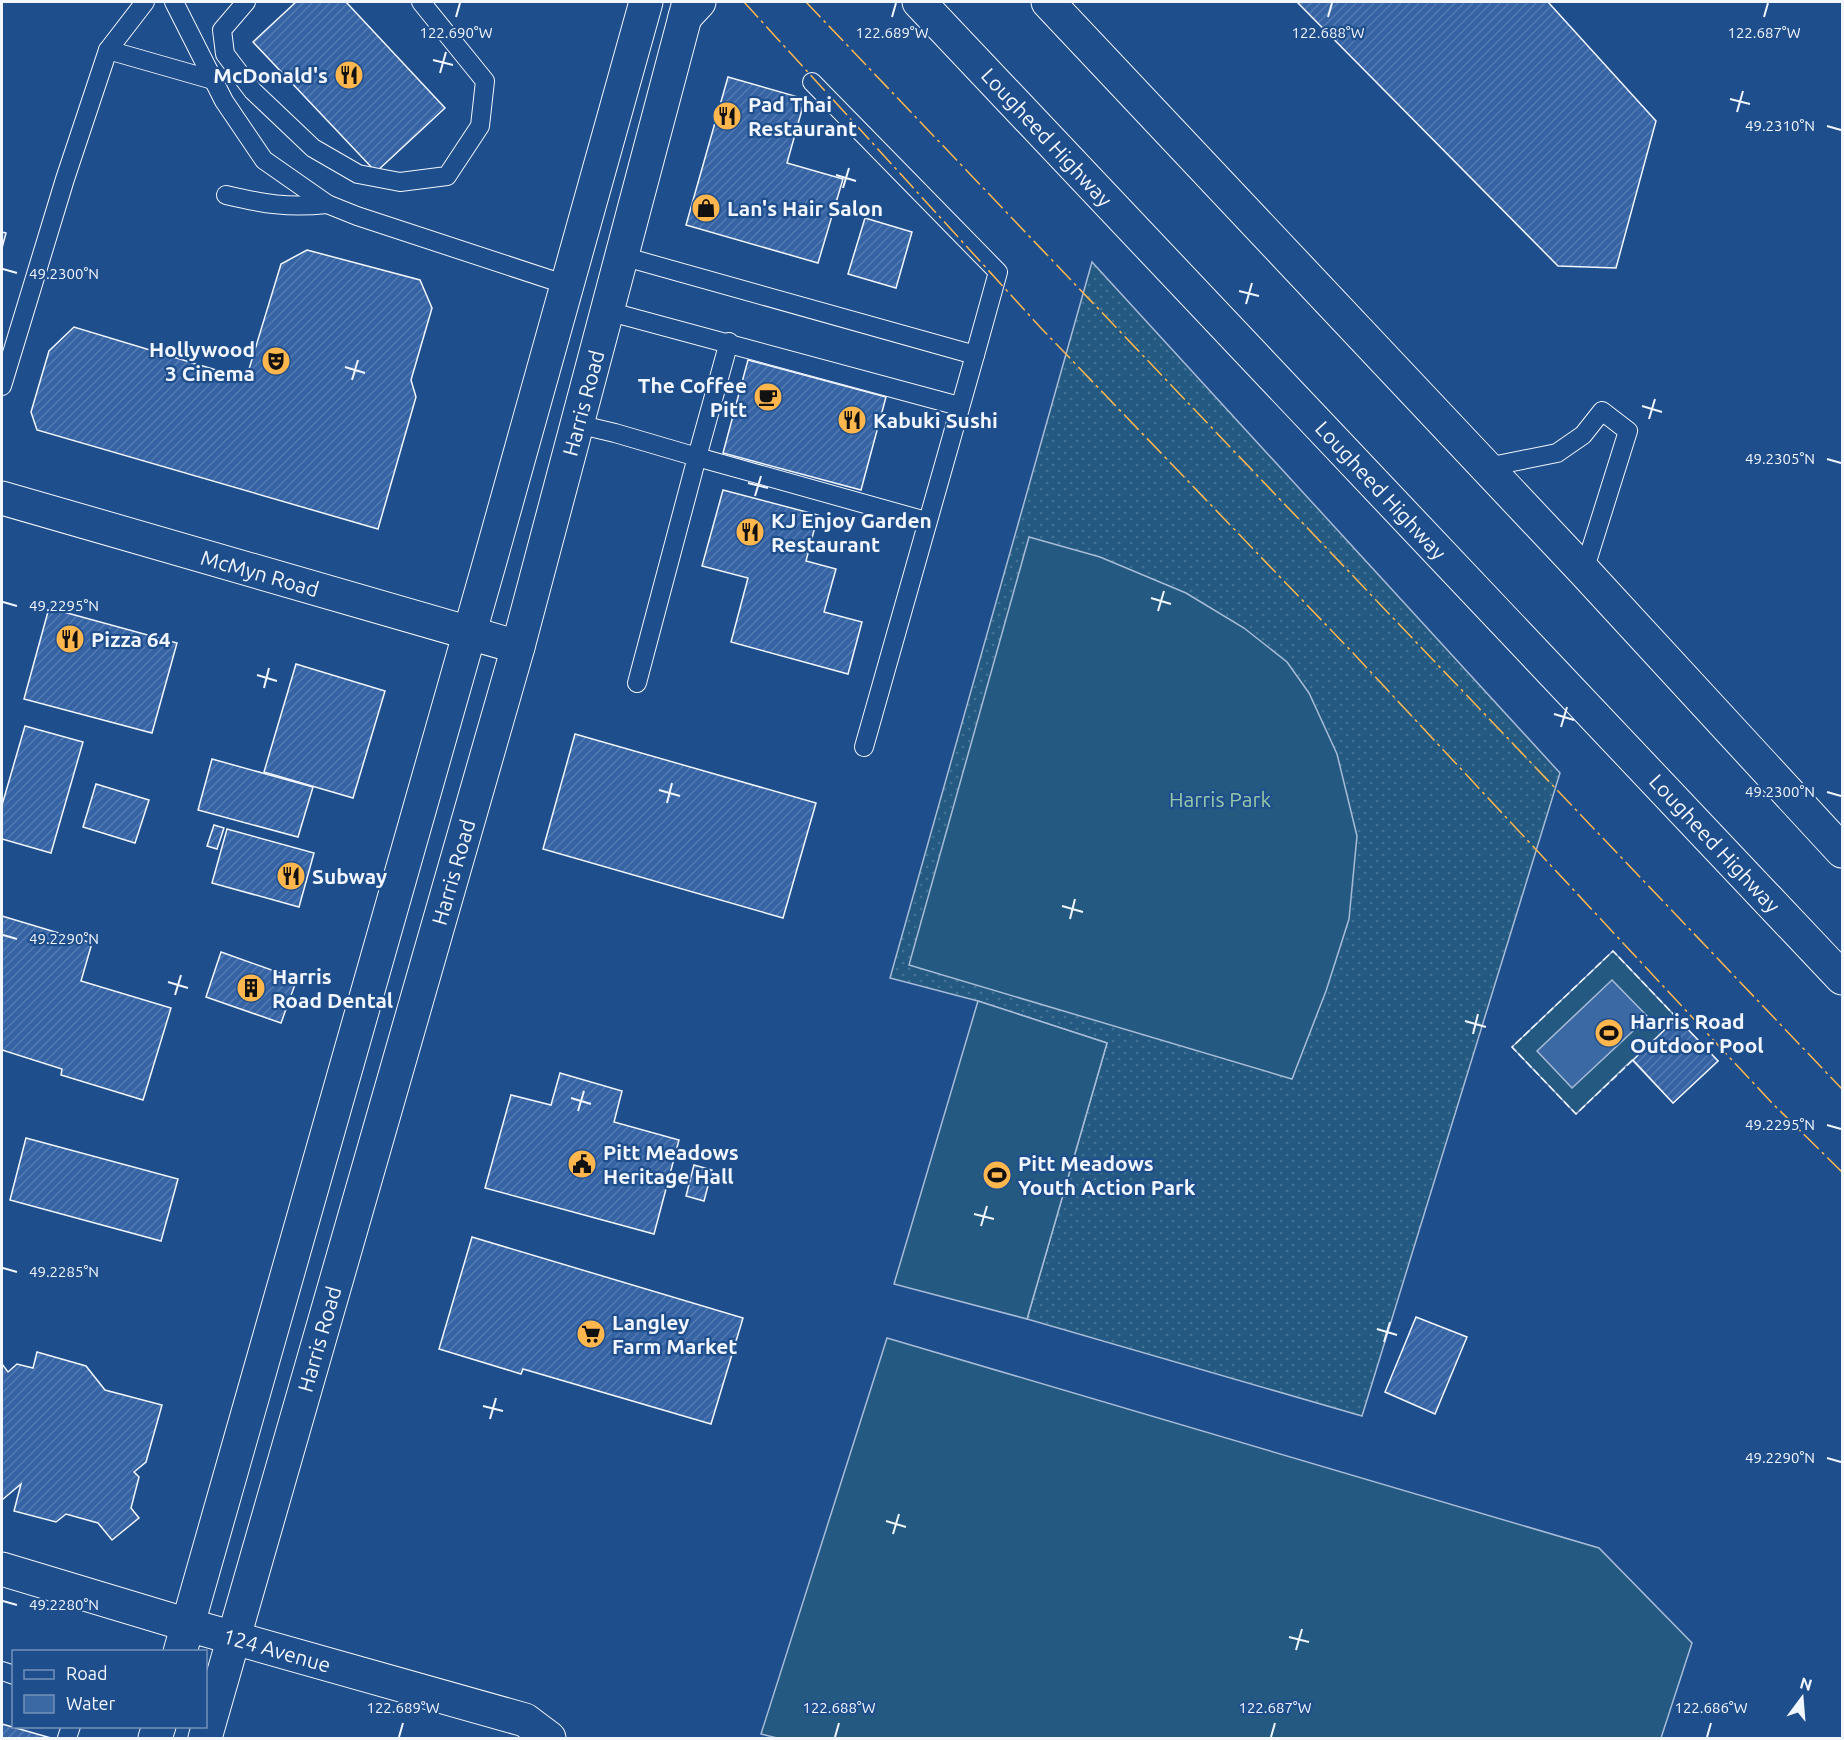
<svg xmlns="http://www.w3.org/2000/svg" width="1844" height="1740" font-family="Ubuntu,sans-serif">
  <defs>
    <pattern id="grass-dots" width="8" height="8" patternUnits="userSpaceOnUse" patternTransform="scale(1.5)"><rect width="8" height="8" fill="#245a82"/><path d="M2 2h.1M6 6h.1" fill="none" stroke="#447295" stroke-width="1.8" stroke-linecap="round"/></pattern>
    <pattern id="building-hatch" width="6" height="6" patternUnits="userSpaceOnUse" patternTransform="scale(1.5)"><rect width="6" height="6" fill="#3563a3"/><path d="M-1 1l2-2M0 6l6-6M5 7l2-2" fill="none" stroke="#537ab1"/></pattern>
  </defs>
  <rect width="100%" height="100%" fill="#1f4e8c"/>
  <polygon fill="url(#grass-dots)" stroke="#a8bbd7" stroke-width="1.5" points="1092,262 1560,773 1362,1416 1027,1319 1107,1043 978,1001 890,978"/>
  <g fill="#245a82" stroke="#a8bbd7" stroke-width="1.5">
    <polygon points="1029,537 1100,557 1186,593 1244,628 1287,662 1309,693 1337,754 1357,836 1349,919 1326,991 1292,1079 909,965"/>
    <polygon points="1613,951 1718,1061 1673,1103 1632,1060 1576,1114 1512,1047"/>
    <polygon points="978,1001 1107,1043 1027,1319 894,1284"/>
    <polygon points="887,1338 1599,1548 1692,1643 1661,1738 777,1738 761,1734"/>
  </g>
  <polygon fill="#3b69a3" stroke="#a8bbd7" stroke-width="1.5" points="1612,980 1648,1017 1572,1088 1537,1051"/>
  <g fill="url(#building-hatch)" stroke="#f2f6ff" stroke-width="1.5">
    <polygon points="296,2 346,2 445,108 376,172 253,42"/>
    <polygon points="1297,2 1548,2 1656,121 1616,268 1558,266"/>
    <polygon points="728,77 805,99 787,163 843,179 818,263 686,225"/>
    <polygon points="865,218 912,232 896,288 848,274"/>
    <polygon points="2,232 6,233 2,248"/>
    <polygon points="307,250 420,280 432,308 411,380 416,397 378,529 37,430 31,412 49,351 74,327 246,379 281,264"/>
    <polygon points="748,360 886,397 861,490 723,453"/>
    <polygon points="723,490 818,515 806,561 836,569 824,612 862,622 848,674 731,642 748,578 702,566"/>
    <polygon points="49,608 177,643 152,733 24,699"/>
    <polygon points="296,664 385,691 353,798 264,772"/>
    <polygon points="25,726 83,742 51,853 2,839 2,805"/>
    <polygon points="575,734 816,803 783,918 543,849"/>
    <polygon points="212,759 313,787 298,837 198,810"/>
    <polygon points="96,784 149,800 135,843 83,827"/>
    <polygon points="214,825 224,828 217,849 207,846"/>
    <polygon points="227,829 314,853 299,907 212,883"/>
    <polygon points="2,916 92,943 81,981 171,1008 143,1100 61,1075 62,1069 2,1050"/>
    <polygon points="221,952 297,979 281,1023 206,997"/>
    <polygon points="1677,1018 1718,1061 1673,1103 1633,1060"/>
    <polygon points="560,1073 622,1091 614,1122 679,1140 654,1234 485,1188 511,1095 551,1105"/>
    <polygon points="26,1138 178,1179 161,1241 10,1200"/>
    <polygon points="694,1165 712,1170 704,1201 686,1196"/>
    <polygon points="472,1237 743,1318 711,1424 523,1369 521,1374 439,1349"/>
    <polygon points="1416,1317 1467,1337 1435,1414 1385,1392"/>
    <polygon points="37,1352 86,1366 105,1390 162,1405 146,1462 134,1472 139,1477 131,1508 139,1518 112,1540 98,1523 66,1514 56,1522 14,1511 21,1484 2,1500 2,1364 8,1372 17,1364 33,1368"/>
    <polygon points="2,1724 51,1738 2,1738"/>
  </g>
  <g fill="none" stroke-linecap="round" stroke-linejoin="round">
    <g stroke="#f2f6ff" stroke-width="20">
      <g id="service">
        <polyline points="174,2 224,101 264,160 327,204 357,216 567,285"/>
        <polyline points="246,2 222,30 225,54 253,91 313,148 358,174 400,182 447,176 480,126 485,81 421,2"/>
        <polyline points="108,50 213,80"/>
        <path d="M226,195C264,204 288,208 327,204"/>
        <polyline points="622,256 975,355 998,272 812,82"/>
        <polyline points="607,311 959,406"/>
        <polyline points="729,342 697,457 926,521"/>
        <polyline points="2,386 65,179 108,50 145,2"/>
        <polyline points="577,424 615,433 697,457 637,683"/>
        <polyline points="1487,467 1557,453 1583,435 1602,411 1628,431 1584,571"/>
        <polyline points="864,747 975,355"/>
        <polyline points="2,1671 14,1675"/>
        <polyline points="67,1738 71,1726"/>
      </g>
    </g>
    <g stroke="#f2f6ff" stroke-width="35">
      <g id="tertiary">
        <polyline points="2,498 518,647"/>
        <polyline points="2,1569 188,1625 525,1720 549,1738"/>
      </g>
    </g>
    <g stroke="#f2f6ff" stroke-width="35">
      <g id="secondary">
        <polyline points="180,1652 490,561 646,2"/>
        <polyline points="155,1738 159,1726"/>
        <polyline points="205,1738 518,647 689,2"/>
      </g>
    </g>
    <g stroke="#f2f6ff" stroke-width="35">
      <g id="trunk">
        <polyline points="919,2 1842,978"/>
        <polyline points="1048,2 1584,571 1842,851"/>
        <polyline points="685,17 699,2"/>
      </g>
    </g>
    <use href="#service" stroke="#1f4e8c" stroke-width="18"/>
    <use href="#tertiary" stroke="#1f4e8c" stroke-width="33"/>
    <use href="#secondary" stroke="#1f4e8c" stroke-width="33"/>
    <use href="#trunk" stroke="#1f4e8c" stroke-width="33"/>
    <polyline stroke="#f2f6ff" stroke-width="1.5" stroke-dasharray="8 3" stroke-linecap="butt" points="1633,1060 1576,1114 1512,1047 1613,951 1677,1018"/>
    <g stroke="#ffb74d" stroke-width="1.5" stroke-dasharray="21 4.5 3 4.5" stroke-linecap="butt">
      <polyline points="744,2 1040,327 1354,654 1772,1103 1842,1172"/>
      <polyline points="806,2 1842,1089"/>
    </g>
  </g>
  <path fill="none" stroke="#f2f6ff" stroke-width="2" d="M456,17L460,3M892,17L896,3M1328,17L1332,3M1764,17L1768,3M433,60L453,65M440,73L446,52M1730,99L1750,104M1737,112L1743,91M1827,126L1841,130M836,175L856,181M843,188L849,168M3,269L17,273M1239,291L1259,296M1246,304L1252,283M345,367L365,373M352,380L358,360M1642,406L1662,412M1649,419L1655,399M1827,459L1841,463M748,483L768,488M755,496L761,476M1151,598L1171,604M3,602L17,606M1158,611L1164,591M257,675L277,681M264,688L269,668M1554,714L1574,720M1561,727L1567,707M659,790L680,796M1827,792L1841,796M667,803L672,783M1062,906L1083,912M1070,919L1075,899M3,935L17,939M168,982L188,988M175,995L181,975M1465,1021L1486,1027M1473,1034L1478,1014M571,1098L591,1104M578,1111L584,1091M1827,1125L1841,1129M974,1214L994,1219M981,1226L987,1206M3,1268L17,1272M1377,1329L1397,1335M1384,1342L1390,1322M483,1406L503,1411M490,1419L496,1398M1827,1458L1841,1462M886,1521L906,1527M893,1534L899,1514M3,1601L17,1605M1289,1637L1309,1642M1296,1650L1302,1629M399,1737L403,1723M835,1737L839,1723M1271,1737L1275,1723M1707,1737L1711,1723"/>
  <defs>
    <g id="restaurant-disc" transform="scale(1.5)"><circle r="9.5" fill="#ffb74d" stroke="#1f4e8c"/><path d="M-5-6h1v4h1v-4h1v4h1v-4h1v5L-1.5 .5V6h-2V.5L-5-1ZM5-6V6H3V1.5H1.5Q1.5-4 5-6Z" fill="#111"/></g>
    <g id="shop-disc" transform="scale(1.5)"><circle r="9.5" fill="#ffb74d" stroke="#1f4e8c"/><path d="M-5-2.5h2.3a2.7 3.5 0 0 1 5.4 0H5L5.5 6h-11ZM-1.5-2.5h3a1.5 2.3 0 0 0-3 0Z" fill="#111"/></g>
    <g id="theatre-disc" transform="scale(1.5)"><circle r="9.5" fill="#ffb74d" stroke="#1f4e8c"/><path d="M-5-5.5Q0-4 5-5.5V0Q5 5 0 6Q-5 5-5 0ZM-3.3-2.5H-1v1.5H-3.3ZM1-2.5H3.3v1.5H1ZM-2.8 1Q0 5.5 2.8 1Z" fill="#111"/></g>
    <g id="cafe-disc" transform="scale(1.5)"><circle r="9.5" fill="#ffb74d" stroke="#1f4e8c"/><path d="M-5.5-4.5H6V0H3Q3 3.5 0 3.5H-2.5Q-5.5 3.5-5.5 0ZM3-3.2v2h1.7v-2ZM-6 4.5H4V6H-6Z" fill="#111"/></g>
    <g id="building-disc" transform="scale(1.5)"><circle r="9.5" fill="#ffb74d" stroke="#1f4e8c"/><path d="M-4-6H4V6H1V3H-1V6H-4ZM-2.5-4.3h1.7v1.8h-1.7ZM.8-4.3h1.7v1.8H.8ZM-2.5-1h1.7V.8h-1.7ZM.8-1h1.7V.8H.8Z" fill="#111"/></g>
    <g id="stadium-disc" transform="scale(1.5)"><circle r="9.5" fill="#ffb74d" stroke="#1f4e8c"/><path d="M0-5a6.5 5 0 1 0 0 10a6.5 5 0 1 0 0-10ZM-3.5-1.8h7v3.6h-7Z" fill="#111"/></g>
    <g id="civic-disc" transform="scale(1.5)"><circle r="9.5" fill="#ffb74d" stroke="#1f4e8c"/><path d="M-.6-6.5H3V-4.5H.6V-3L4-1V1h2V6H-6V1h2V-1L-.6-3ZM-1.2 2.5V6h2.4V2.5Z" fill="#111"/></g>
    <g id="supermarket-disc" transform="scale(1.5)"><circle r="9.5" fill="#ffb74d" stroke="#1f4e8c"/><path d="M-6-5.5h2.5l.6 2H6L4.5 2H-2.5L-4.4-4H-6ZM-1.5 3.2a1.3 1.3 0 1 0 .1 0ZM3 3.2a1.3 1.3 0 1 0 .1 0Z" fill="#111"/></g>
  </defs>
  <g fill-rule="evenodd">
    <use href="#restaurant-disc" x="349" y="75"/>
    <use href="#restaurant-disc" x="727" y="116"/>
    <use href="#shop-disc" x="706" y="208"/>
    <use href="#theatre-disc" x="276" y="361"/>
    <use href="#cafe-disc" x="768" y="397"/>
    <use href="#restaurant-disc" x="852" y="420"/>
    <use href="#restaurant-disc" x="750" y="532"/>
    <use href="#restaurant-disc" x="70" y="639"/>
    <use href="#restaurant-disc" x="291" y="876"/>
    <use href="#building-disc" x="251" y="988"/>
    <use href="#stadium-disc" x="1609" y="1033"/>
    <use href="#civic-disc" x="582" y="1164"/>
    <use href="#stadium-disc" x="997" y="1175"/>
    <use href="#supermarket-disc" x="591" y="1334"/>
  </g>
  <g text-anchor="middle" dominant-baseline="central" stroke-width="4.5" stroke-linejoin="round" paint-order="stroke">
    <g font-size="21" font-weight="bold" fill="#f2f6ff" stroke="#1f4e8c" text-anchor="start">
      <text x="328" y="75" text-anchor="end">McDonald's</text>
      <text x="748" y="104">Pad Thai<tspan x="748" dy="24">Restaurant</tspan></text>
      <text x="727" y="208">Lan's Hair Salon</text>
      <text x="255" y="349" text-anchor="end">Hollywood<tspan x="255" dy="24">3 Cinema</tspan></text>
      <text x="747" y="385" text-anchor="end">The Coffee<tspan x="747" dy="24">Pitt</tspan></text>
      <text x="873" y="420">Kabuki Sushi</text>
      <text x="771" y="520">KJ Enjoy Garden<tspan x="771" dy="24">Restaurant</tspan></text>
      <text x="91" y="639">Pizza 64</text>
      <text x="312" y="876">Subway</text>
      <text x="272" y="976">Harris<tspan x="272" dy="24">Road Dental</tspan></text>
      <text x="1630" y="1021">Harris Road<tspan x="1630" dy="24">Outdoor Pool</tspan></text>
      <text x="603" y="1152">Pitt Meadows<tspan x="603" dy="24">Heritage Hall</tspan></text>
      <text x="1018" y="1163">Pitt Meadows<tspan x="1018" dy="24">Youth Action Park</tspan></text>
      <text x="612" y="1322">Langley<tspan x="612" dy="24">Farm Market</tspan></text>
    </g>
    <g font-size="21" fill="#f2f6ff" stroke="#1f4e8c">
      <text transform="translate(1047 137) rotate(47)">Lougheed Highway</text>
      <text transform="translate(583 403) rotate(-75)">Harris Road</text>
      <text transform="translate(1381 490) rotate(47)">Lougheed Highway</text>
      <text transform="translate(260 573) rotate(16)">McMyn Road</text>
      <text transform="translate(1715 843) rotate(47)">Lougheed Highway</text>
      <text transform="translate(453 872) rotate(-74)">Harris Road</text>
      <text transform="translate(319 1339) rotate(-74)">Harris Road</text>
      <text transform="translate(277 1650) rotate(16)">124 Avenue</text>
    </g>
    <g font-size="21" fill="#97c8a6" stroke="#1f4e8c">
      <text x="1220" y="799">Harris Park</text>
    </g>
  </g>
  <g font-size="15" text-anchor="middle" fill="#f2f6ff" stroke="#1f4e8c" stroke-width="4.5" stroke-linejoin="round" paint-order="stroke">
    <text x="456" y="38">122.690°W</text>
    <text x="892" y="38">122.689°W</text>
    <text x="1328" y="38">122.688°W</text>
    <text x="1764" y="38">122.687°W</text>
    <text x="1780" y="131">49.2310°N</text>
    <text x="64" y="279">49.2300°N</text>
    <text x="1780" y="464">49.2305°N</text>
    <text x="64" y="611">49.2295°N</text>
    <text x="1780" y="797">49.2300°N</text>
    <text x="64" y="944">49.2290°N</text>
    <text x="1780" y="1130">49.2295°N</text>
    <text x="64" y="1277">49.2285°N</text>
    <text x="1780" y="1463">49.2290°N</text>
    <text x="64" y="1610">49.2280°N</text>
    <text x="403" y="1713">122.689°W</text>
    <text x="839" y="1713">122.688°W</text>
    <text x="1275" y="1713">122.687°W</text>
    <text x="1711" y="1713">122.686°W</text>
  </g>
  <rect width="1844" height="1740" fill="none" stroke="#f2f6ff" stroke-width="6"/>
  <rect x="12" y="1650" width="195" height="78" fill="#1f4e8c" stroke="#7391ba" stroke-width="1.5"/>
  <rect x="24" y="1670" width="30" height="9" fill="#1f4e8c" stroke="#7391ba" stroke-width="1.5"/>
  <text x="66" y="1680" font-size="18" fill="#f2f6ff">Road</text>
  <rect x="24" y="1695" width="30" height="18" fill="#3b69a3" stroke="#7391ba" stroke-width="1.5"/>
  <text x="66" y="1710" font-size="18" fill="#f2f6ff">Water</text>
  <g transform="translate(1802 1698) rotate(16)" stroke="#1f4e8c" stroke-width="4.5" paint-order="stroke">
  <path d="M0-4.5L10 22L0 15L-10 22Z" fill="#f2f6ff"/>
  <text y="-9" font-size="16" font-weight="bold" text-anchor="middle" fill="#f2f6ff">N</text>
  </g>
</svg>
